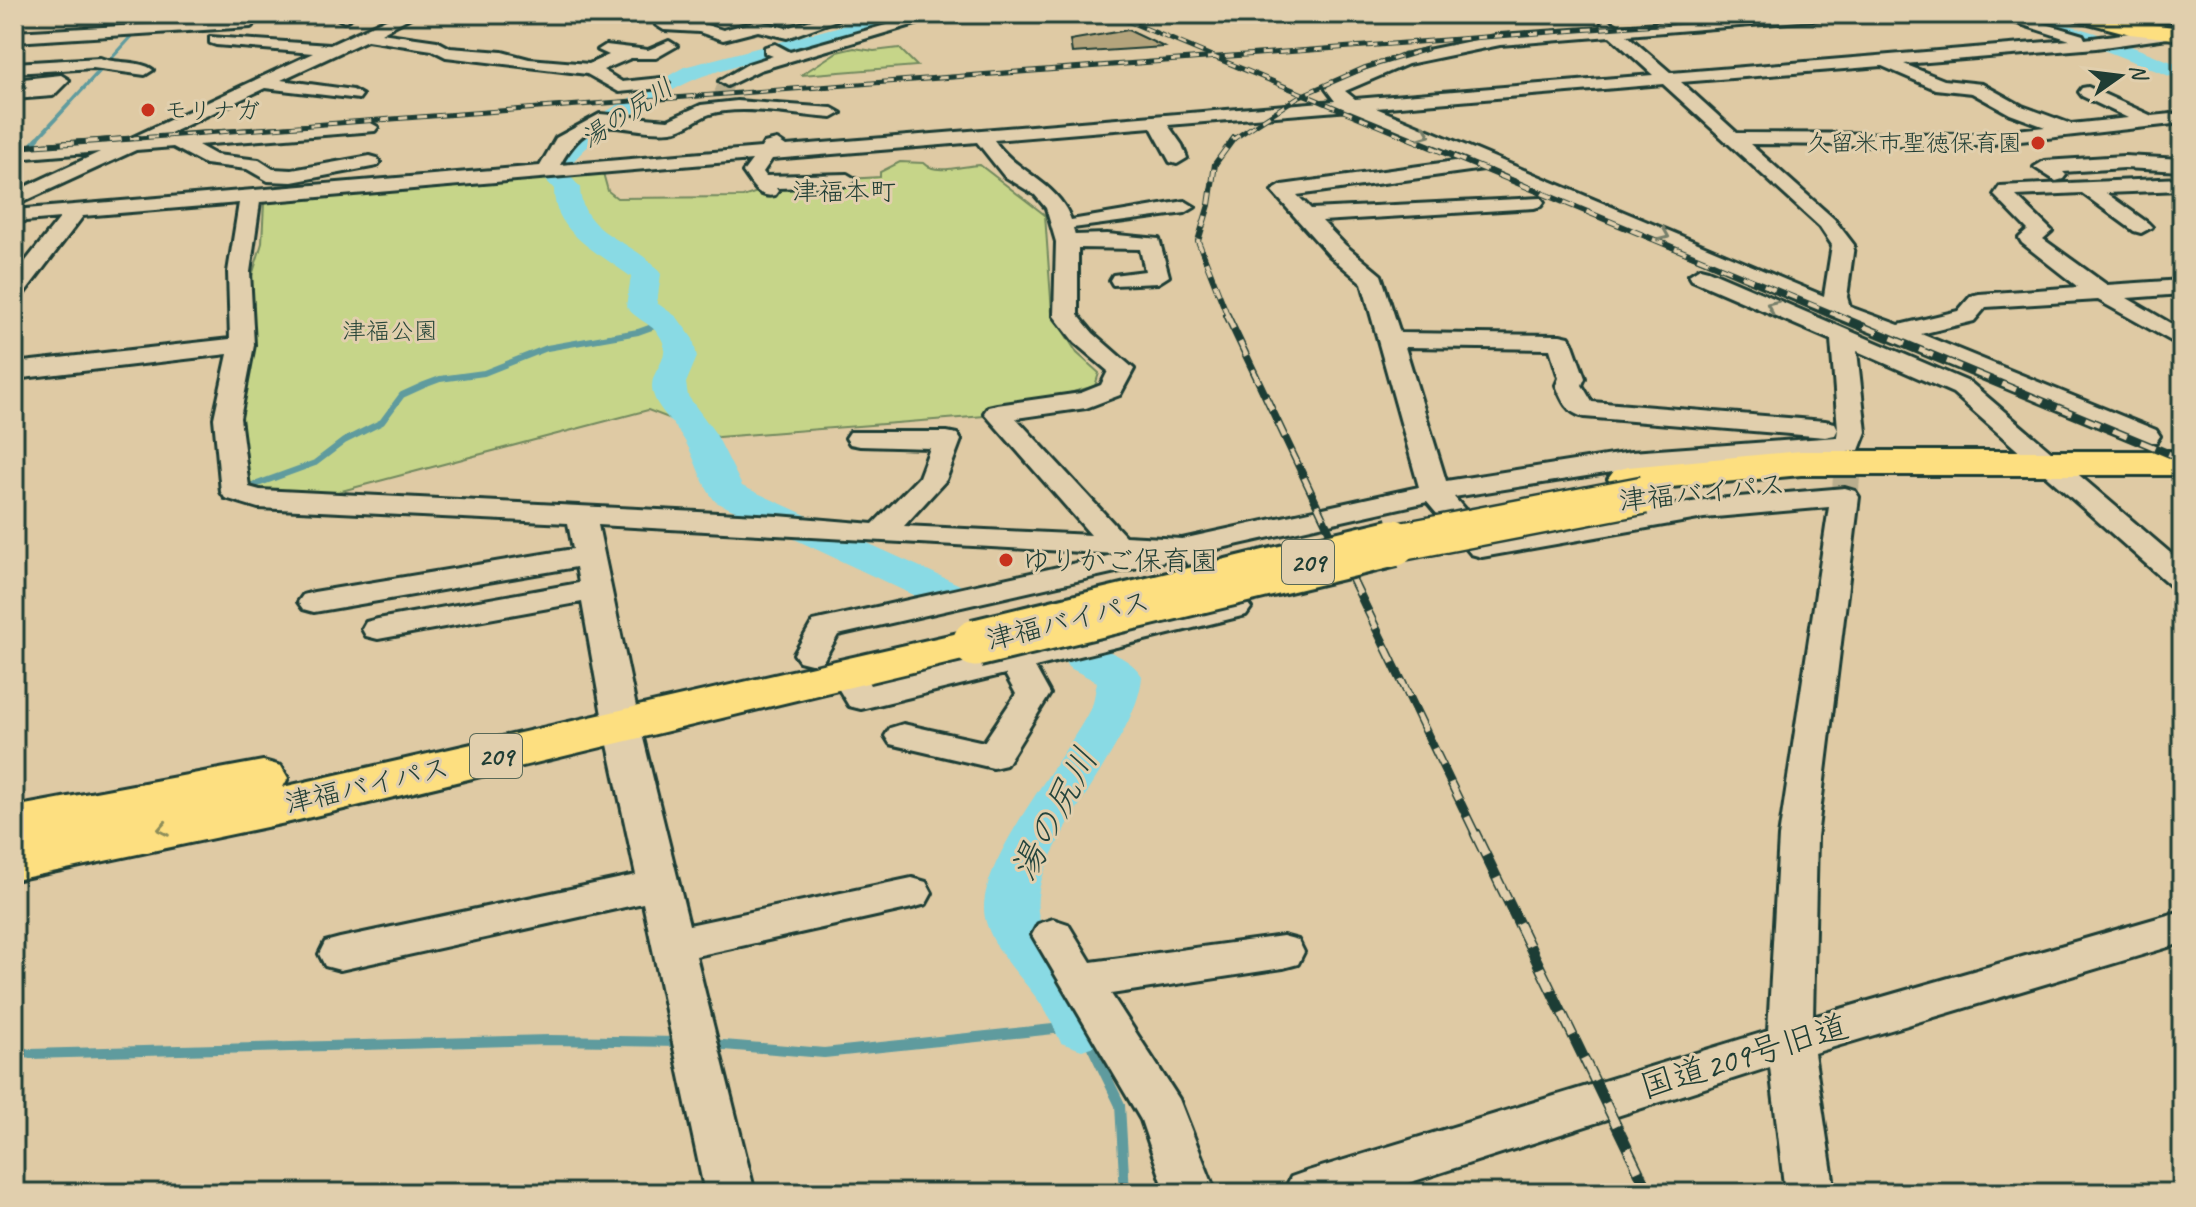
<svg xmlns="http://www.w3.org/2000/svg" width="2196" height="1207" font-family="Caveat,'Klee One',sans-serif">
  <rect width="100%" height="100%" fill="#dfcaa4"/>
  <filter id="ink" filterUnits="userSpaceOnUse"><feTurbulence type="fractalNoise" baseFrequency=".0125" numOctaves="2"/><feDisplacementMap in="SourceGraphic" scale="16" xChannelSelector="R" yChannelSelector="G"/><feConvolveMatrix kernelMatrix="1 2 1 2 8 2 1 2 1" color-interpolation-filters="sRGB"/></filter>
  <g filter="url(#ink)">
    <g fill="#c6d589" stroke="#72895e" stroke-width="2">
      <polygon points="854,48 874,51 899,48 917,66 801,75 837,52"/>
      <path d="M900,162L924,163C937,176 963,165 980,165L1045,215L1052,313L1077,353L1099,373L1095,386L985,416L718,437L648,410L300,502L248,491L236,418L252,276L262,243L264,203L274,199L603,173L608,191L617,198L743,197L783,183L880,177V172Z"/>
    </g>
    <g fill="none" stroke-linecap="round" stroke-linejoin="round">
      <polyline stroke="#5f9b9e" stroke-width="4" points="36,140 152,14"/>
      <polyline stroke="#5f9b9e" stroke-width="5" points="14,164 38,138"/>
      <polyline stroke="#5f9b9e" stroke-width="6" points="241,490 315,463 344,441 382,422 402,395 424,385 440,379 484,373 547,348 638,332 666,322"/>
      <g stroke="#5f9b9e" stroke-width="10">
        <polyline points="711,1044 824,1053 1082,1026 1120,1105 1125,1193"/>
        <polyline points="14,1050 30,1054 550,1040 679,1042"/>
      </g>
      <g fill="#89dae4" fill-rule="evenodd">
        <path d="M886,14H919L916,18C845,37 772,53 703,76C678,84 567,149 568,174L580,187C581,238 636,238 661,274L657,303L677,317L693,339L697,357L686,383L688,396L716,434L742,486L960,585L966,594L960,603L945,606L930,603L716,502C699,482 696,456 681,435C672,420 653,406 652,387C651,370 671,359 662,340C655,324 635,320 626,306L631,277C600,253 553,233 554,189L542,176V167L552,152L593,119L684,67Z"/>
        <path d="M1994,14C2060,14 2121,43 2182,66V81L2078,40L1997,18Z"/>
        <path d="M1084,643C1105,649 1131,658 1142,676C1138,745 1019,860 1040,920C1046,938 1066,953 1078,968C1092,986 1101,1006 1111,1026L1103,1043L1082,1050L1061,1043C1054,1028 1048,1013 1038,1000C1020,975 992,949 985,918C973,864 1070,755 1093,703L1097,682L1068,667L1062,657L1068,647Z"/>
      </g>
    </g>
    <polygon fill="#b4a47c" stroke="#1f3d34" stroke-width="2" points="1128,30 1164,47 1072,53 1070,40"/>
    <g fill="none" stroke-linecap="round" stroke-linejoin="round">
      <polyline stroke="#b9ae8e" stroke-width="16" stroke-dasharray="16 8" stroke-linecap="butt" points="722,94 727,81"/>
      <polyline stroke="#b9ae8e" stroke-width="27" stroke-dasharray="27 13" stroke-linecap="butt" points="1845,497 1849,444"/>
      <g stroke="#1f3d34" stroke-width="6">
        <g id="minor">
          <polygon points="340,14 357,14 344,22 337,18"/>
          <polygon points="397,14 416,14 381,33 437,41 450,48 502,52 529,59 589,64 609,55 598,50 606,45 648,50 669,41 677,46 656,58 631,58 603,70 622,82 661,78 669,83 661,88 619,92 587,74 446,57 432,50 367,40 281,80 353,90 362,95 359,99 265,88 164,136 369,122 378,127 375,131 198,145 216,155 259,160 273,169 292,170 370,156 377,158 380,162 377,166 292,182 268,181 247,169 205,164 173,147 136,150 14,206 14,192 100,152 14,159 14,147 129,139 313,53 216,45 210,43 210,37 330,45"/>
          <polygon points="831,14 853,14 787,38 758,31 723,40 699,32 664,30 656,25 664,20 700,23 723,30 758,21 786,28"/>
          <polygon points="925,14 949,14 760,70 727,86 719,81 748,64 773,56 765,53 765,47 775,44 790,52"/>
          <path d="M1780,14H1846L1839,18L1627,35L1671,73L2070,40L1989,14H2012L2083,35L2085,39L2182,26V36L2096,48L1904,64L1944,80L1982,84L2022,106L2071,124L2128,118L2082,96L2079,92L2082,88L2088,87L2152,116L2182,113V123L1975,146L1750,144L1834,219L1854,245L1847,297L1850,307L1899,325L1958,311L1971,296L1979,294L2078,287L2022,243L2019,238L2028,230L1994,195L2000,186L2182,178V190L2106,193L2148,223L2152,227L2141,233L2134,231L2082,193L2016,196L2052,231L2043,239L2107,285L2182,280V294L2127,298L2182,330V347L2098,300L1986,307L1974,321L1921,334L2156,430L2160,436L2156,442H2136L1832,316L1491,168L1297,195L1311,209L1541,198L1544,202L1541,206L1534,208L1322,221L1345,245L1381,275L1400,333L1560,335L1569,337L1572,342L1585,378L1582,385L1592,402L1825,421L1835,423L1838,429L1831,340L1692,280L1689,275L1700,268L1708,270L1971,383L2182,563V588L2171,586L1953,393L1857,351L1866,432L1859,450L1631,469L1454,497L1489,538L1704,500L1845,488L1855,491L1859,497L1817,837L1813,1017L2182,911V943L1814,1053L1835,1193H1785L1770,1067L1377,1193H1283L1291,1177L1308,1171L1768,1031L1779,837L1829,507L1704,518L1482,557L1471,554L1427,502L1208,551L1251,608L1246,615L1035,667L1050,694L1006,765L993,768L890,744L885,736L890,728L903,724L984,742L1016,694L1005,674L861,709L849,706L829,673L834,665L846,662L858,665L870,685L1215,603L1182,557L838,635L823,661L811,664L799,661L794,654L813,621L1117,554L598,525L640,726L689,925L912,878L926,882L932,893L926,904L912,908L696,956L755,1193H705L643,903L340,970L325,966L319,954L325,942L340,938L636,875L604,726L582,602L378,639L366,636L362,629L366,622L378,619L579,583L576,567L314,612L303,609L298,602L303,595L314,592L573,549L568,523L258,508L225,498L221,492L214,418L228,354L14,379V363L230,339L228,272L239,203L83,216L22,296L14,298V276L60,218L14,222V210L540,166L556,138L600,114L668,120L701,105L737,101L832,108L841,113L832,118C797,116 743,104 710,114C697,118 685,130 671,131C620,136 594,103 560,165L761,148L764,143L777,140L786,146L1335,101L1326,89L1329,85L1403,55L1500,35L1601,28L1602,22L1607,20L1618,26ZM1610,36L1653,75L1355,99L1345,91L1408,64L1500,45ZM1882,66L1935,89L1972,93L2010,114L2045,127L1975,134L1737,133L1681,82ZM1663,84L1820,227L1832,245L1824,296L1376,108ZM1350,110L1470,159L1282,185L1272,191L1329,255L1362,283L1419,487L1182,539L1125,536L1016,418L1086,408L1120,395L1134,369L1093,333L1078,315V248L1140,249L1145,271L1113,275L1110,280L1113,285L1158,283L1169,276L1159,239L1107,234L1075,235L1073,228L1185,213L1195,207L1185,201L1071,220C1058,182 1016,173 994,140L1151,127L1170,162L1177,164L1187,158L1182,145L1168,125ZM977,142L1004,176L1035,195L1046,208L1056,242L1054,316L1075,343L1108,371L1101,385L1081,393L997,405L988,407L984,413L1091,535L904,526L946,480L961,440L957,434L947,432H850L846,438L850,444L860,446L930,448L919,477L873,524L778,516L260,490L249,487L240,418L254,345L250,272L260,202L752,160L743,172C752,184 758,199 775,195L778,191L776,188L847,186L857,180L847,174L766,176L763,172L772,159ZM1405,347L1550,349L1559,378L1556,385C1562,400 1567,413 1584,417L1825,437L1835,435L1838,429L1837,437L1631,452L1446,481Z"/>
          <path d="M2119,14H2181L2182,17C2167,26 2132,25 2119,14Z"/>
          <polygon points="246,19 254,24 251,27 14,42 14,32"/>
          <path d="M100,58C115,64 140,60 153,70L145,75L93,68L14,73V63Z"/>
          <polygon points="61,75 69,80 53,96 14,99 14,89 29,88 21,83 23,79"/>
          <polygon points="2124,156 2182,159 2182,171 2124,168 2063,172 2066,175 2063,179 2056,181 2034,167 2044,161"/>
          <polygon points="1053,919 1068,924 1091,962 1283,936 1298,940 1304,952 1298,964 1283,968 1111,994 1179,1099 1216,1193 1166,1193 1141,1120 1032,935 1038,924"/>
        </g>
      </g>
      <g stroke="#1f3d34" stroke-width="6">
        <path id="major" d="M2068,14C2106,14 2144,24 2182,28V40L2130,34L2070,18Z"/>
      </g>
      <g stroke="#1f3d34" stroke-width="6">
        <g id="highway">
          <polygon points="1801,451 2182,451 2182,475 1801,475 1628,491 1614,487 1608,479 1614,471 1628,467"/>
          <polygon points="976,629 992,633 999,643 992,653 290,822 14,880 14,807 263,761 281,766 288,778 283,787"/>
        </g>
      </g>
      <use href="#minor" fill="#e1cfad" fill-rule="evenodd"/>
      <use href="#major" fill="#fddf80" fill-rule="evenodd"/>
      <use href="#highway" fill="#fddf80" fill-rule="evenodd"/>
      <g stroke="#1f3d34" stroke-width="5">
        <g id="rail-far4">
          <polyline points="1111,14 1413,140"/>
          <polyline points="112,140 1792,14"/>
          <polyline points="1232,140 1298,97 1364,68 1427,49"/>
        </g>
      </g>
      <g stroke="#1f3d34" stroke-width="6">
        <g id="rail-far3">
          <polyline points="1409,138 1841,317"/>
          <polyline points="14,147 139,138"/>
          <polyline points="1228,317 1198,241 1209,205 1215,164 1234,138"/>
        </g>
      </g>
      <g stroke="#1f3d34" stroke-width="8">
        <g id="rail-far2">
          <polyline points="1227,315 1336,545"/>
          <polyline points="1836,315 2182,459"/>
        </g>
      </g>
      <g stroke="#1f3d34" stroke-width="9">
        <polyline id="rail-far1" points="1335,543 1476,835"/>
      </g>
      <g stroke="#1f3d34" stroke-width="11">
        <polyline id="rail" points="1475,833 1649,1193"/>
      </g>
      <use href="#rail-far4" stroke="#e1cfad" stroke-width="3" stroke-dasharray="9" stroke-linecap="butt"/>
      <use href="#rail-far3" stroke="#e1cfad" stroke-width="4" stroke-dasharray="12" stroke-linecap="butt"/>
      <use href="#rail-far2" stroke="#e1cfad" stroke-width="5" stroke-dasharray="15" stroke-linecap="butt"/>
      <use href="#rail-far1" stroke="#e1cfad" stroke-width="6" stroke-dasharray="19" stroke-linecap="butt"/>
      <use href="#rail" stroke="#e1cfad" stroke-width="8" stroke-dasharray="25" stroke-linecap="butt"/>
      <g stroke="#1f3d34" stroke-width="42" stroke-linecap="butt">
        <polyline id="highway-bridge-far1" points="1384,545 1644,495"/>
      </g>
      <g stroke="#1f3d34" stroke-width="53" stroke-linecap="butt">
        <polyline id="highway-bridge" points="976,643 1393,543"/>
      </g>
      <use href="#highway-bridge-far1" stroke="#fddf80" stroke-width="37"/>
      <use href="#highway-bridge" stroke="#fddf80" stroke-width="47"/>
    </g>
    <defs><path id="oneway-chevron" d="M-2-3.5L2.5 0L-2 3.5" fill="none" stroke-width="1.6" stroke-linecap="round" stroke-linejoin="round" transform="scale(2)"/></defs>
    <g stroke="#767f6a">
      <use href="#oneway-chevron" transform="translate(1425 134) rotate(22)"/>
      <use href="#oneway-chevron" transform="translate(1664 235) rotate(23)"/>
      <use href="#oneway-chevron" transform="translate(1772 306) rotate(-156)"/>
    </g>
    <use stroke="#8e8e5a" href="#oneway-chevron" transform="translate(163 829) rotate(169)"/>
  </g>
  <g fill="#c8321e" stroke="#e1cfad" stroke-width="3">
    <circle cx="148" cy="110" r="8"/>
    <circle cx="2038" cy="143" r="8"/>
    <circle cx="1006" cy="560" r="8"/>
  </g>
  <g text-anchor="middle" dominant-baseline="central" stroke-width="6" stroke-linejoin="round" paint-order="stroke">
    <g font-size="24" fill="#1f3d34" stroke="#e1cfad" text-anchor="start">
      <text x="164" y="110">モリナガ</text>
      <text x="2022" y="143" text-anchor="end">久留米市聖徳保育園</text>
    </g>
    <g font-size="24" fill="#274538" stroke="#e1cfad">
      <text x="390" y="331">津福公園</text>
    </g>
    <g font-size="26" font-style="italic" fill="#24453d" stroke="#e1cfad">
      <text transform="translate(627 113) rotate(-33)">湯の尻川</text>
    </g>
    <g font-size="26" fill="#1f3d34" stroke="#e1cfad">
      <text x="844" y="191">津福本町</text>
    </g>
    <g fill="#e1cfad" stroke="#596958" stroke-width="2">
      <rect x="1282" y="540" width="52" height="44" rx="6"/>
      <rect x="470" y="734" width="52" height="44" rx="6"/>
    </g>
    <g font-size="26" font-weight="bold" fill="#1f3d34">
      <text x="1308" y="562">209</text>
      <text x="496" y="756">209</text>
    </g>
    <g font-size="28" fill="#1f3d34" stroke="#e1cfad">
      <text transform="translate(1702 492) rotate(-6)">津福バイパス</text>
      <text transform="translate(1068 620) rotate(-14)">津福バイパス</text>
      <text transform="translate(367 785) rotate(-13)">津福バイパス</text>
    </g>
    <g font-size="28" fill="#1f3d34" stroke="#e1cfad" text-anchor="start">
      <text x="1022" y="560">ゆりかご保育園</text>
    </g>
    <g font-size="34" fill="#1f3d34" stroke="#e1cfad">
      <text transform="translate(1744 1056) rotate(-17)">国道209号旧道</text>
    </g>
    <g font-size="36" font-style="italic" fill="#24453d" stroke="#e1cfad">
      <text transform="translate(1054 814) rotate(-62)">湯の尻川</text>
    </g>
  </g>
  <rect width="2196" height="1207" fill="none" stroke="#e1cfad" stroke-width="48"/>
  <rect x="24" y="24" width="2148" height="1159" fill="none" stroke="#1f3d34" stroke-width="3" filter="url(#ink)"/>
  <g transform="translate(2120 76) rotate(76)" stroke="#e1cfad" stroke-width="6" paint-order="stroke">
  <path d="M0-6L14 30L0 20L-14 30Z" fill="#1f3d34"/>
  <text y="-12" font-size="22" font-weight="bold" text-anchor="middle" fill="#1f3d34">N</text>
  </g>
</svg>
